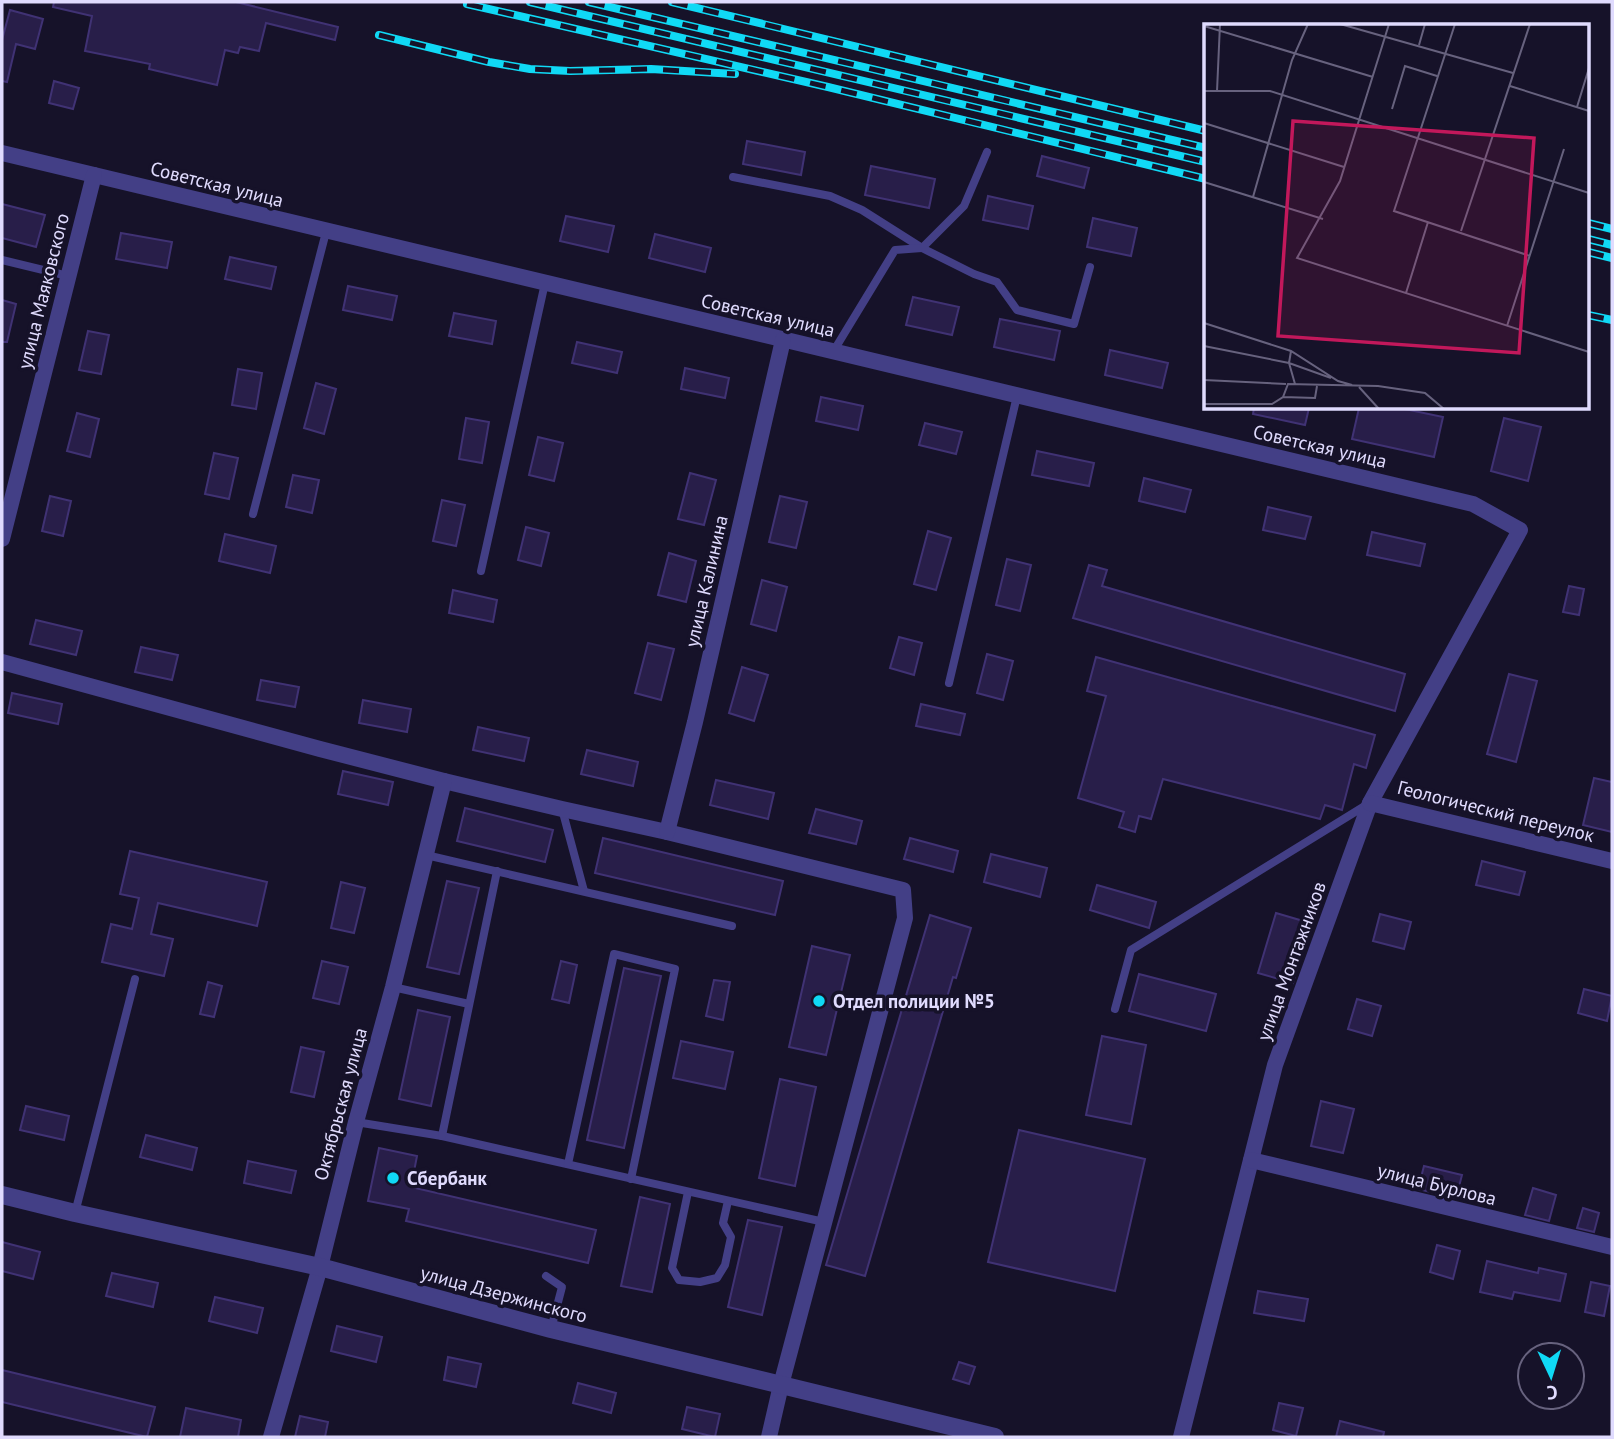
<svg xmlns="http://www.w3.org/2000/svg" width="1614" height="1439" font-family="'PT Sans',sans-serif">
  <rect width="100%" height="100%" fill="#161229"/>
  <g fill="#281e49" stroke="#403274" stroke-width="2">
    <polygon points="54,2 236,2 338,27 335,40 266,23 259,51 240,47 238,53 225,50 217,85 149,69 150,64 85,51 92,16 53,7"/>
    <polygon points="10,10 43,19 35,49 16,44 7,82 2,81 2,40"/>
    <polygon points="54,81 79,88 73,109 49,103"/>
    <polygon points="747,141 805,152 801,175 743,164"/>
    <polygon points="1042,156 1089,168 1084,188 1037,176"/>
    <polygon points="871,166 935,179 929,208 865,195"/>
    <polygon points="988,196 1033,206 1028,229 983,220"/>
    <polygon points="2,204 45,215 36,247 2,238"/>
    <polygon points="566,216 614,226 608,252 560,241"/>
    <polygon points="1093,218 1137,228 1131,256 1087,247"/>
    <polygon points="121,233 172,242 167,268 116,259"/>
    <polygon points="655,234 711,248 705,272 649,258"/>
    <polygon points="230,257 276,267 271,289 225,279"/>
    <polygon points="348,286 397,296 392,320 343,310"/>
    <polygon points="913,297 959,307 952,335 906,325"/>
    <polygon points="2,300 16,304 7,342 2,342"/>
    <polygon points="454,313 496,321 492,344 449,336"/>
    <polygon points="1000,319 1060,331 1054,360 994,347"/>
    <polygon points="88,331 109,335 101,374 79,370"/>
    <polygon points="577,342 622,352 617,373 572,363"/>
    <polygon points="1110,350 1168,363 1162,388 1105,375"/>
    <polygon points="685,368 729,378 725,398 681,389"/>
    <polygon points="238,369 262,373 256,409 232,405"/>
    <polygon points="316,383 336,389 324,434 304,428"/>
    <polygon points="821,397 863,406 858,430 816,421"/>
    <polygon points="1254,408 1309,408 1305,425 1253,414"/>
    <polygon points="1359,408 1400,408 1443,417 1434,457 1352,439"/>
    <polygon points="77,413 99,419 90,457 67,451"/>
    <polygon points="466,418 489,422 482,463 459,459"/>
    <polygon points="1504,418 1541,427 1528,481 1491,471"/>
    <polygon points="925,423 962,432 956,454 919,445"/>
    <polygon points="538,437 563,443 554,481 529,475"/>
    <polygon points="1037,451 1094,463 1089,486 1032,475"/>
    <polygon points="214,453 238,458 229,499 205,494"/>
    <polygon points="690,473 716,480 704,525 678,519"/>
    <polygon points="293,475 319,480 312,513 286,507"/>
    <polygon points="1144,478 1191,490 1185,512 1139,501"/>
    <polygon points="50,496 71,501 63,536 42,531"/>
    <polygon points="780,496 807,502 796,548 769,542"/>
    <polygon points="442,500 465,505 456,546 433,541"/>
    <polygon points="1268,507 1311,517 1305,539 1263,530"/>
    <polygon points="526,527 549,533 541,566 518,560"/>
    <polygon points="928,531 951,538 936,590 914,584"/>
    <polygon points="1372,532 1425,544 1420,566 1367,555"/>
    <polygon points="225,534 276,546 270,573 219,561"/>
    <polygon points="669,553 696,561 686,602 658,595"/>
    <polygon points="1007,559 1031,565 1020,611 996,605"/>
    <polygon points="1089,565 1107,570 1102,586 1405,674 1395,711 1073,618"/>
    <polygon points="762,580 787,587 776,631 751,624"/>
    <polygon points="1569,586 1584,589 1579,615 1563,612"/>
    <polygon points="453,590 497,600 493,622 449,613"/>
    <polygon points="36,620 82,631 76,655 30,644"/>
    <polygon points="899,637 922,643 914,675 890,668"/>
    <polygon points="648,643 674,649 661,700 635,693"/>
    <polygon points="141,647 178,655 172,680 135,672"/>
    <polygon points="987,654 1013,661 1003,700 977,693"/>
    <polygon points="1096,657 1375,735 1366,768 1354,764 1342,810 1325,805 1320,819 1163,779 1151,819 1139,816 1135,832 1119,827 1124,812 1078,798 1106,696 1087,691"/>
    <polygon points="742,667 768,675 754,721 729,713"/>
    <polygon points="1509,674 1537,681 1516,762 1487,754"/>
    <polygon points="261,680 299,687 295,707 257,700"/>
    <polygon points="12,693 62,704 58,724 8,713"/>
    <polygon points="363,700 411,709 407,732 359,723"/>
    <polygon points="921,704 965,714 960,735 916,726"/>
    <polygon points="478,727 529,738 524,761 473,750"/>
    <polygon points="587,750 638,762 633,786 581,774"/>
    <polygon points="343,771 393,782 388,805 338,794"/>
    <polygon points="1594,778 1612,782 1612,832 1583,825"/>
    <polygon points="716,780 774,793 768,819 710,805"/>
    <polygon points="465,808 553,830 545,862 457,841"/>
    <polygon points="816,809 862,821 856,844 809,833"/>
    <polygon points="603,838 783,881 775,915 595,873"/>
    <polygon points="910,838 958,851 953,872 904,859"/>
    <polygon points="130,851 267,882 257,926 158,903 151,934 173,939 164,976 102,962 111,924 132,929 139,898 120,894"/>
    <polygon points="991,854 1047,868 1040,897 984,882"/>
    <polygon points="1482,861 1525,872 1519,895 1476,885"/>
    <polygon points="447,881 479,888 459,974 427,967"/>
    <polygon points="341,882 365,888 354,933 331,928"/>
    <polygon points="1097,885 1156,902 1149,928 1090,910"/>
    <polygon points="1276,913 1310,923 1293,983 1258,973"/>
    <polygon points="1380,914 1411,922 1404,949 1373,941"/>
    <polygon points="930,915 971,928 956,978 953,977 865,1276 826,1265"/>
    <polygon points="812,946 850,955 826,1055 789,1047"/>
    <polygon points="322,961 348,967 339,1004 313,998"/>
    <polygon points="561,961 577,965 569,1003 552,999"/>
    <polygon points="624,968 661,976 624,1148 587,1140"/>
    <polygon points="1139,974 1216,994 1206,1031 1129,1011"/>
    <polygon points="714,980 730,982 723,1020 706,1016"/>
    <polygon points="208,982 222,986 214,1017 200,1014"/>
    <polygon points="1584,989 1612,996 1607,1021 1578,1013"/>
    <polygon points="1357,999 1381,1006 1372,1036 1348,1029"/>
    <polygon points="418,1010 450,1017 431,1106 399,1099"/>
    <polygon points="1102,1036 1146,1045 1131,1124 1086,1115"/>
    <polygon points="681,1041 733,1052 725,1089 673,1078"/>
    <polygon points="301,1047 324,1052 314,1097 291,1092"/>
    <polygon points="780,1079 816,1087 795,1186 759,1178"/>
    <polygon points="1321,1101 1354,1109 1343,1153 1311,1146"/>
    <polygon points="26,1106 69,1116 64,1140 20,1130"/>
    <polygon points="1019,1130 1145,1159 1115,1291 988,1262"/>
    <polygon points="146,1135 197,1148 192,1170 140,1157"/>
    <polygon points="379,1148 417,1156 411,1187 596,1230 588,1263 406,1221 409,1209 368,1201"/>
    <polygon points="248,1161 296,1171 291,1193 244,1183"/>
    <polygon points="1424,1166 1462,1175 1456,1198 1418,1189"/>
    <polygon points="1533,1188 1556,1195 1549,1221 1525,1215"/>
    <polygon points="640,1197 670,1204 652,1292 621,1286"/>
    <polygon points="1583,1208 1599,1213 1594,1232 1577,1228"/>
    <polygon points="748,1220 782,1227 762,1315 728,1307"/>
    <polygon points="2,1242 40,1252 33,1279 2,1271"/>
    <polygon points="1437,1245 1460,1251 1453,1279 1430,1272"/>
    <polygon points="1487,1261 1538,1273 1539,1268 1566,1274 1560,1301 1514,1292 1512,1299 1480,1292"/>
    <polygon points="112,1273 158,1283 153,1307 106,1296"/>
    <polygon points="1591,1282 1610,1286 1604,1316 1585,1312"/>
    <polygon points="1258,1291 1308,1299 1304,1321 1254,1313"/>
    <polygon points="215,1297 263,1308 257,1333 209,1321"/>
    <polygon points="337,1326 382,1337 376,1362 331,1351"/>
    <polygon points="448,1357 481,1364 476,1387 444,1380"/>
    <polygon points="959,1362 975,1367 969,1384 953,1379"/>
    <polygon points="2,1370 155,1407 147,1437 2,1402"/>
    <polygon points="578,1383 616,1393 611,1413 573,1403"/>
    <polygon points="1279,1403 1303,1408 1296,1436 1273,1430"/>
    <polygon points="687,1407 720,1414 715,1437 682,1429"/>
    <polygon points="186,1408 241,1420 238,1437 180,1437"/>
    <polygon points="300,1416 328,1422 325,1437 295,1437"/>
    <polygon points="1340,1421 1384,1432 1383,1437 1336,1437"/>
  </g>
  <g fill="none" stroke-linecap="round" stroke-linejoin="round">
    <g stroke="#433f86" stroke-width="8">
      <polyline points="733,177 830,196 862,210 922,248 974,274 997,282 1017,310 1074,324 1090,267"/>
      <polyline points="2,260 68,276"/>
      <polyline points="833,352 895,250 922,248 964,206 987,152"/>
      <polyline points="253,514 326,232"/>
      <polyline points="481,571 545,283"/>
      <polyline points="949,683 1017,396"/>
      <polyline points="562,809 584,891"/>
      <polyline points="426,855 732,926"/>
      <polyline points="393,987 469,1004"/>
      <polyline points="1115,1009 1131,950 1368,804"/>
      <polyline points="356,1122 442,1136 824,1222"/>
      <polyline points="442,1136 497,871"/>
      <polyline points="568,1164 614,954 675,969 631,1179"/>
      <polyline points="688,1192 672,1268 679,1280 700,1282 717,1278 725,1265 731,1237 723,1223 728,1201"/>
      <polyline points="75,1213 135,979"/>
      <polyline points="546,1276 562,1287 551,1329"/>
    </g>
    <g stroke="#433f86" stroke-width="16">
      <polyline points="2,153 1473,504 1520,530 1370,803 1275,1065 1181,1437"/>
      <polyline points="2,539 94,175"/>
      <polyline points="2,662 320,749 444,781 562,809 667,832 903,890 905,918 781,1385 769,1437"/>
      <polyline points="1370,803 1612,861"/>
      <polyline points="667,832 695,722 783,340"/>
      <polyline points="1251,1160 1612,1247"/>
      <polyline points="271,1437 320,1267 356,1122 393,987 444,781"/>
    </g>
    <polyline stroke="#433f86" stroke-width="18" points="2,1195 75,1213 320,1267 551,1329 995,1437"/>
    <g stroke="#10d9f5" stroke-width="8">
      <g id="rail">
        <polyline points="530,2 1206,162"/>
        <polyline points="589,2 1206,148"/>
        <polyline points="672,2 1206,131"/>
        <polyline points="467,4 828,87 1206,179"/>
        <polyline points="379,35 489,62 530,69 570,71 651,69 735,74"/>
        <polyline points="1588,223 1612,229"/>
        <polyline points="1588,239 1612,245"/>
        <polyline points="1588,252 1612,258"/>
        <polyline points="1588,315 1612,320"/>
      </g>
    </g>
    <use href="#rail" stroke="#161229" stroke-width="5" stroke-dasharray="16" stroke-linecap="butt"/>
  </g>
  <g fill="#10d9f5" stroke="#161229" stroke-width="2.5">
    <circle cx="819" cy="1001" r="7"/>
    <circle cx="393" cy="1178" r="7"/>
  </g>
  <g text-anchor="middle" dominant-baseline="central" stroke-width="7" stroke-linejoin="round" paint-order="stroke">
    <g font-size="19" fill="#e0dbfe" stroke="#161229">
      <text transform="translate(217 184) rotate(14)">Советская улица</text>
      <text transform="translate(43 291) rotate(-76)">улица Маяковского</text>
      <text transform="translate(768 315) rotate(13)">Советская улица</text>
      <text transform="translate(1320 446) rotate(13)">Советская улица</text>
      <text transform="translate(706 581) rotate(-77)">улица Калинина</text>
      <text transform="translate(1496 811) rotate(14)">Геологический переулок</text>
      <text transform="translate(1291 961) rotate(-70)">улица Монтажников</text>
      <text transform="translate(340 1104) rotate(-75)">Октябрьская улица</text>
      <text transform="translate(1437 1184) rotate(14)">улица Бурлова</text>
      <text transform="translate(504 1294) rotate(15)">улица Дзержинского</text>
    </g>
    <g font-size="19" font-weight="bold" fill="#e0dbfe" stroke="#161229" text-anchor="start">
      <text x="833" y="1001">Отдел полиции №5</text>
      <text x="407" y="1178">Сбербанк</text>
    </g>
  </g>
  <g transform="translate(1204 24)">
    <rect width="385" height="385" fill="#161229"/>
    <path fill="none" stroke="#67627e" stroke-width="2" d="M136,0L309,49M185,0L136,157L93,234L385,328M251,0L190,187L326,232M0,2L169,53M215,21L221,0M306,62L385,87M0,67H66L385,169M13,67L16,0M373,83L385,44M188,85L201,42L233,52M0,99L140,143M0,158L119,195M49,173L88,36L104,0M257,207L326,0M202,269L224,198M0,299L87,327L134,357L148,361M303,302L360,125M0,322L85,339L127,354M87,327L85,339L91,360M0,356L82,360M155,363L175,385M79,373L111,374L113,362M0,380H68L79,373L84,360L174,362L221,369L240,385"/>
    <path fill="#c2185b" fill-opacity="0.15" stroke="#c2185b" stroke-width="3.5" d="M89,97L330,114L315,329L74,312Z"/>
    <rect width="385" height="385" fill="none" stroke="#e0dbfe" stroke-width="3.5"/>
  </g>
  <rect width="1614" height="1439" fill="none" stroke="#e0dbfe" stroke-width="7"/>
  <g transform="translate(1551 1376) rotate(176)"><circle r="33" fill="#161229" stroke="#67627e" stroke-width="2"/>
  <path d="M0-5L12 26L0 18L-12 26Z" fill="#10d9f5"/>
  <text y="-10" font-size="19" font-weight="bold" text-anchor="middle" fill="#e0dbfe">С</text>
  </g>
</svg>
